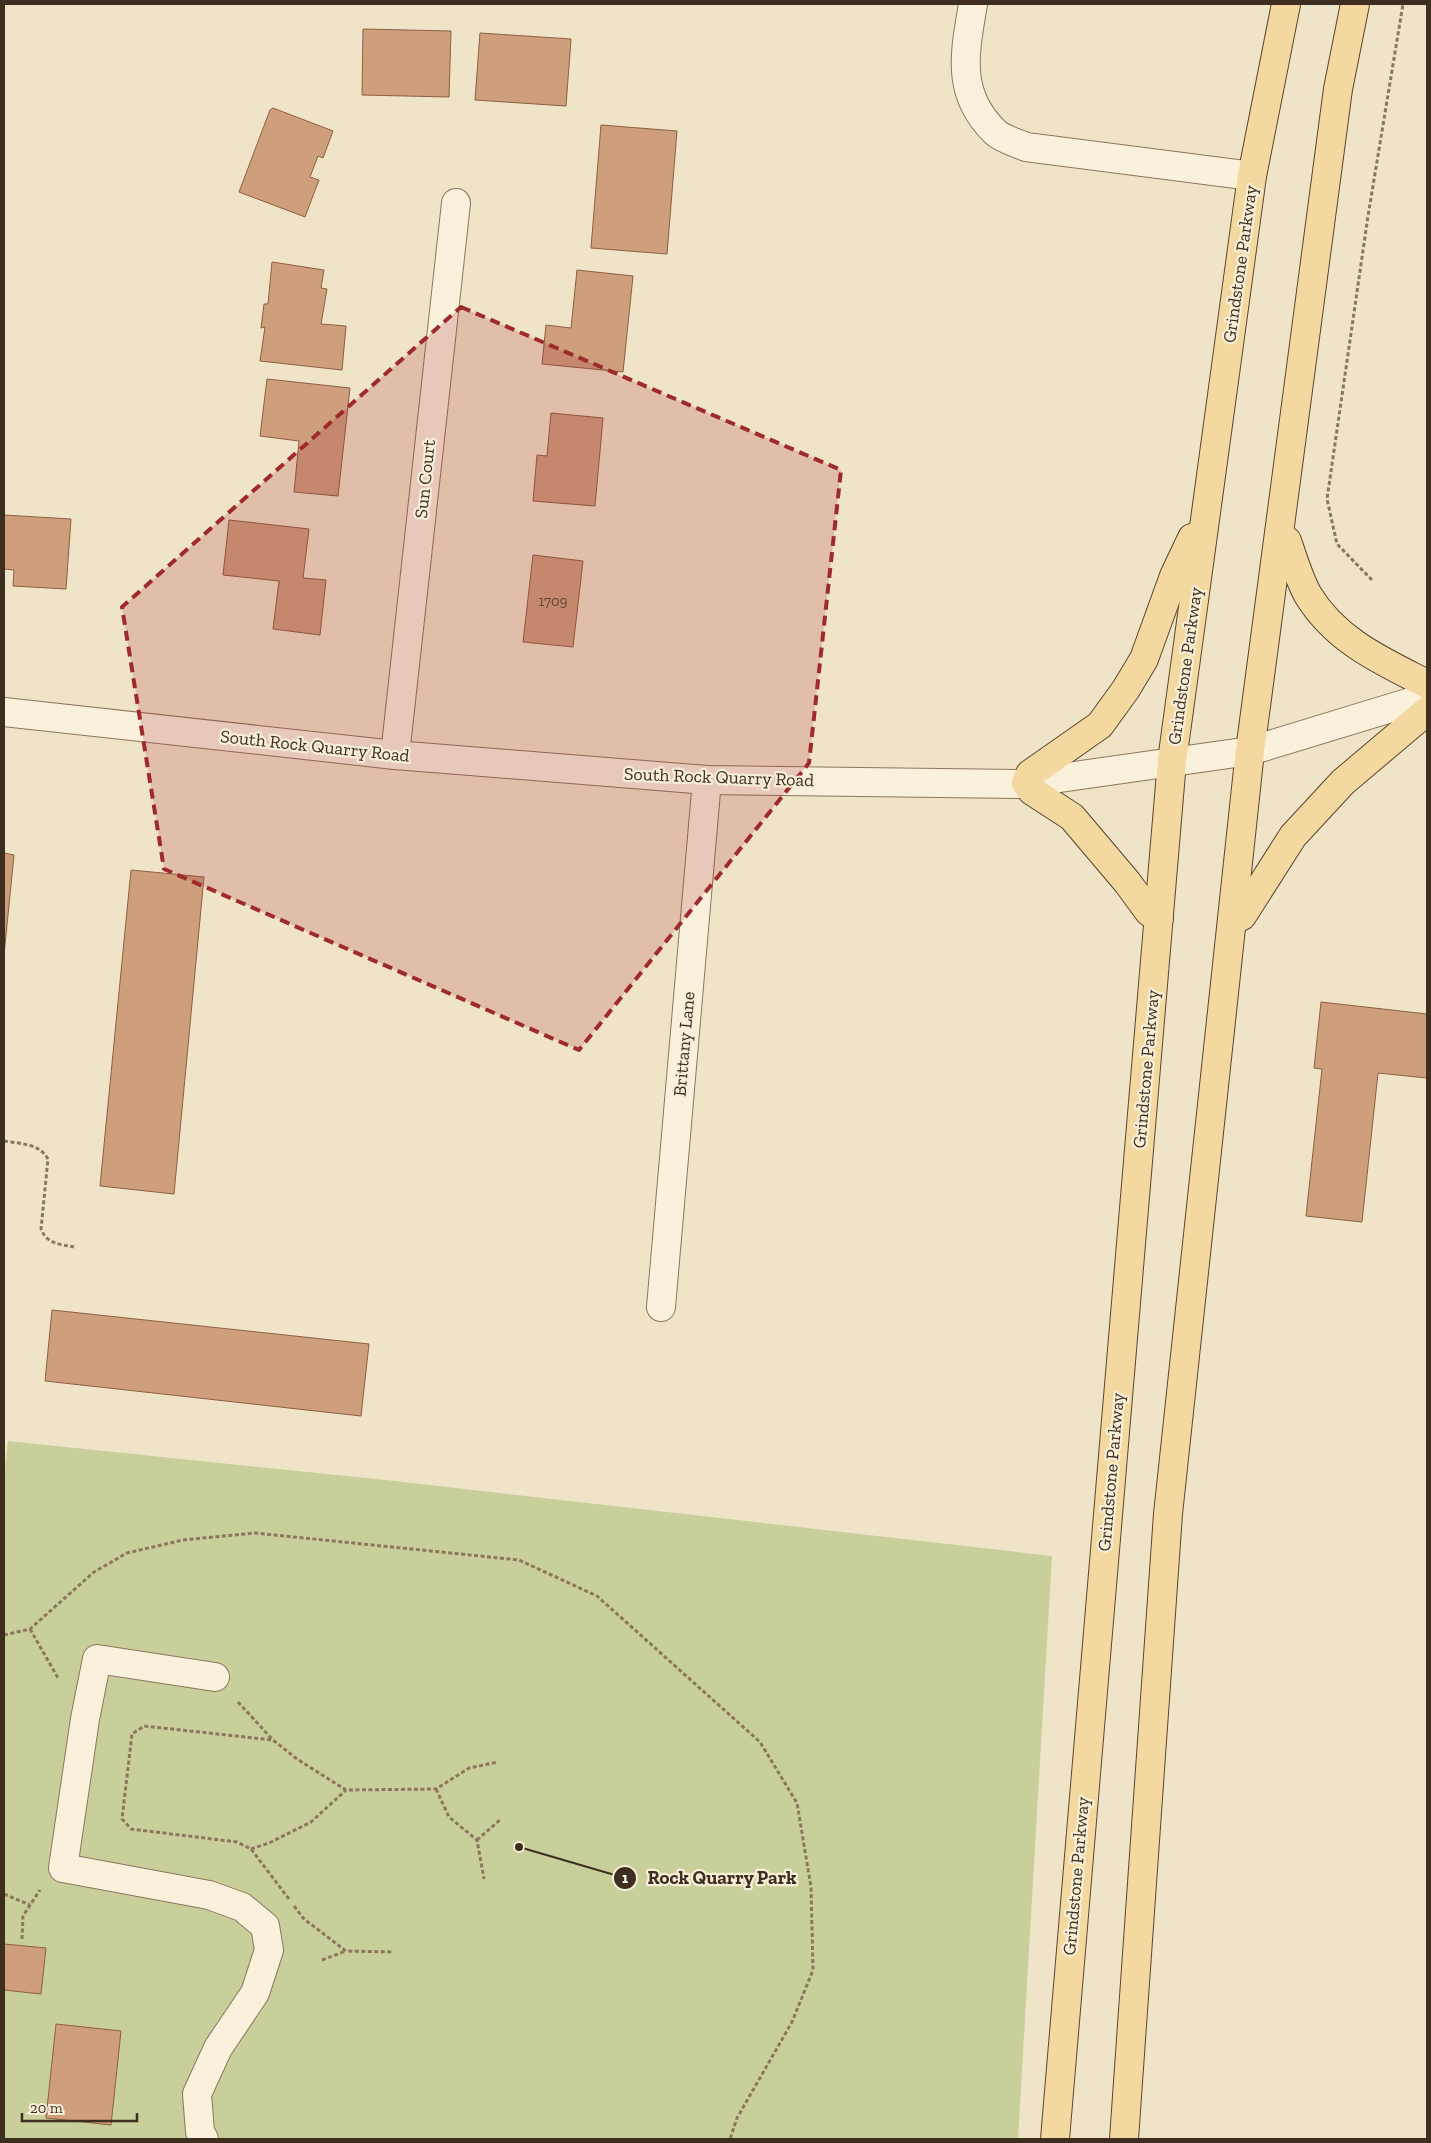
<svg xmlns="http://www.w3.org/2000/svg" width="1431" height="2143" font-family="'Zilla Slab',serif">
  <rect width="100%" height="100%" fill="#f0e4c8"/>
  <polygon fill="#c9cf9b" points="8,1441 395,1481 1052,1556 1018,2139 4,2139 4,1477"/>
  <g fill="#cf9f7d" stroke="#8d5f41">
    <polygon points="363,29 451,31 449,97 362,95"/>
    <polygon points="480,33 571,39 566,106 475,100"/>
    <polygon points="273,108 333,131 323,158 318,156 310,177 319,180 305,217 239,192 270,110"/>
    <polygon points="601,125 677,131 667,254 591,248"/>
    <polygon points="272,262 324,270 321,288 327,289 321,324 346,326 342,370 260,361 265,327 261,328 264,304 268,304"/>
    <polygon points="577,270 633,276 623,372 542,364 546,325 571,328"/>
    <polygon points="267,379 350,388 338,496 294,492 299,441 260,436"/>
    <polygon points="551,413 603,418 595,506 533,501 537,455 547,456"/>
    <polygon points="4,515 71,519 66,589 13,586 14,570 4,569"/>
    <polygon points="229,520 309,529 303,578 326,580 320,635 273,629 279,581 223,575"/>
    <polygon points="533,555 583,561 573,647 523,642"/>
    <polygon points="4,853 14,855 4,955"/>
    <polygon points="131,870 204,877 174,1194 100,1186"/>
    <polygon points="1321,1002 1427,1014 1427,1078 1378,1073 1362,1222 1306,1216 1322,1069 1314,1068"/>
    <polygon points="52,1310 369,1344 361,1416 45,1381"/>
    <polygon points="4,1944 46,1948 41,1994 4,1990"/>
    <polygon points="56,2024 121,2031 111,2125 46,2118"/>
  </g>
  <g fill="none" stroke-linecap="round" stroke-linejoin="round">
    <g stroke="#8d765c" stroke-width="30">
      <g id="minor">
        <path d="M973,4C965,52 955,93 995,132C1002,139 1017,143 1026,147L1252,176"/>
        <polyline points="4,712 395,755 707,780 1018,784 1250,751 1427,697"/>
        <polyline points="395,755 456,203"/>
        <polyline points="661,1307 707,780"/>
        <polyline points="204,2139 200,2132 197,2094 218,2048 255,1993 269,1950 265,1926 242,1907 209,1895 63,1868 85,1719 97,1659 215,1677"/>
      </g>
    </g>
    <g stroke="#5b4430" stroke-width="30">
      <g id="major">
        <path d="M1279,535L1287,541C1293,558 1299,579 1308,595C1336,641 1382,661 1427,684"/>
        <polyline points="1159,918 1149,912 1127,882 1072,817 1032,791 1026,783 1030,774 1100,725 1126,689 1144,659 1174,576 1192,538 1199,536"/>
        <polyline points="1232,920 1242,916 1293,836 1343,782 1427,711"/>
        <polyline points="1055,2139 1172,761 1252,176 1286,4"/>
        <polyline points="1124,2139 1168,1514 1250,751 1338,89 1355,4"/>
      </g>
    </g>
    <g stroke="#8d765c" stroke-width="3" stroke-dasharray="4 2.5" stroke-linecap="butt">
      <polyline points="1372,580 1337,544 1327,499 1368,216 1403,4"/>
      <path d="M4,1141C21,1144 39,1143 48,1159L41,1229C47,1244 59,1244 74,1247"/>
      <polyline points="30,1629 58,1678"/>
      <polyline points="4,1635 30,1629 94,1572 127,1553 183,1540 255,1533 519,1560 597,1596 760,1742 797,1803 811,1887 813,1970 792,2022 737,2118 730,2139"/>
      <polyline points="238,1702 273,1740"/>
      <polyline points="436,1789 449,1817 477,1840 484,1879"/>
      <polyline points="477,1840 501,1819"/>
      <polyline points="251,1849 269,1843 311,1822 346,1790"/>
      <polyline points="4,1894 30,1905"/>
      <polyline points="289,1899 251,1849 237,1842 131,1829 122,1819 132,1734 144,1726 273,1740 297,1759 346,1790 436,1789 469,1768 498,1762"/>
      <polyline points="294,1906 304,1919 346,1951 394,1952"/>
      <polyline points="22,1939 23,1916 40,1890"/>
      <polyline points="322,1960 346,1951"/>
    </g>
    <use href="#minor" stroke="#faf1dc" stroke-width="28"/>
    <use href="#major" stroke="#f3d9a0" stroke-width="28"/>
  </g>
  <path fill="#9e2a2b" fill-opacity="0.2" stroke="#9e2a2b" stroke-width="4" stroke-dasharray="10 6" stroke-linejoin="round" d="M461,307L841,470L809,763L579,1050L164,869L122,607Z"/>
  <g text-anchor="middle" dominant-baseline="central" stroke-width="4.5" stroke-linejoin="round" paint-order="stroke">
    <g font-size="15" fill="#624a37">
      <text x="553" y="601">1709</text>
    </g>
    <g font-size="18" fill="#3d2e20" stroke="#f7eed8">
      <text transform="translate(1240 264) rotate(-82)">Grindstone Parkway</text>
      <text transform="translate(425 479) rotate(-84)">Sun Court</text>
      <text transform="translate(1185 666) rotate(-82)">Grindstone Parkway</text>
      <text transform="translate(315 746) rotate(6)">South Rock Quarry Road</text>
      <text transform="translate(719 777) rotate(2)">South Rock Quarry Road</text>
      <text transform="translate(684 1044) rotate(-85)">Brittany Lane</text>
      <text transform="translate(1146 1069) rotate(-85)">Grindstone Parkway</text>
      <text transform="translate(1111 1472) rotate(-85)">Grindstone Parkway</text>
      <text transform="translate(1076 1876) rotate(-85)">Grindstone Parkway</text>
    </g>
  </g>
  <path fill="none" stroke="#3d2e20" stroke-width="2" d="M519 1847L625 1878"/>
  <g fill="#3d2e20" stroke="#f7eed8" stroke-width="2">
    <circle cx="519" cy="1847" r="5"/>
    <circle cx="625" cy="1878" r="12"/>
  </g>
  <g font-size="15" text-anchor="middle" font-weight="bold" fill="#fff">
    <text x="625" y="1883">1</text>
  </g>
  <g font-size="19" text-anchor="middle" font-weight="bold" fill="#3d2e20" stroke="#f7eed8" stroke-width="4.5" stroke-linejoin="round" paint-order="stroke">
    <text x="722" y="1884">Rock Quarry Park</text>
  </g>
  <rect width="1431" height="2143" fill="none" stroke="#3d2e20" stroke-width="10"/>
  <path d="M22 2113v8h115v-8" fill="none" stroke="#3d2e20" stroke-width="2.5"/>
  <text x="30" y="2113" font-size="15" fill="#3d2e20" stroke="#f7eed8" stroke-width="4" paint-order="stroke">20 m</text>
</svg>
